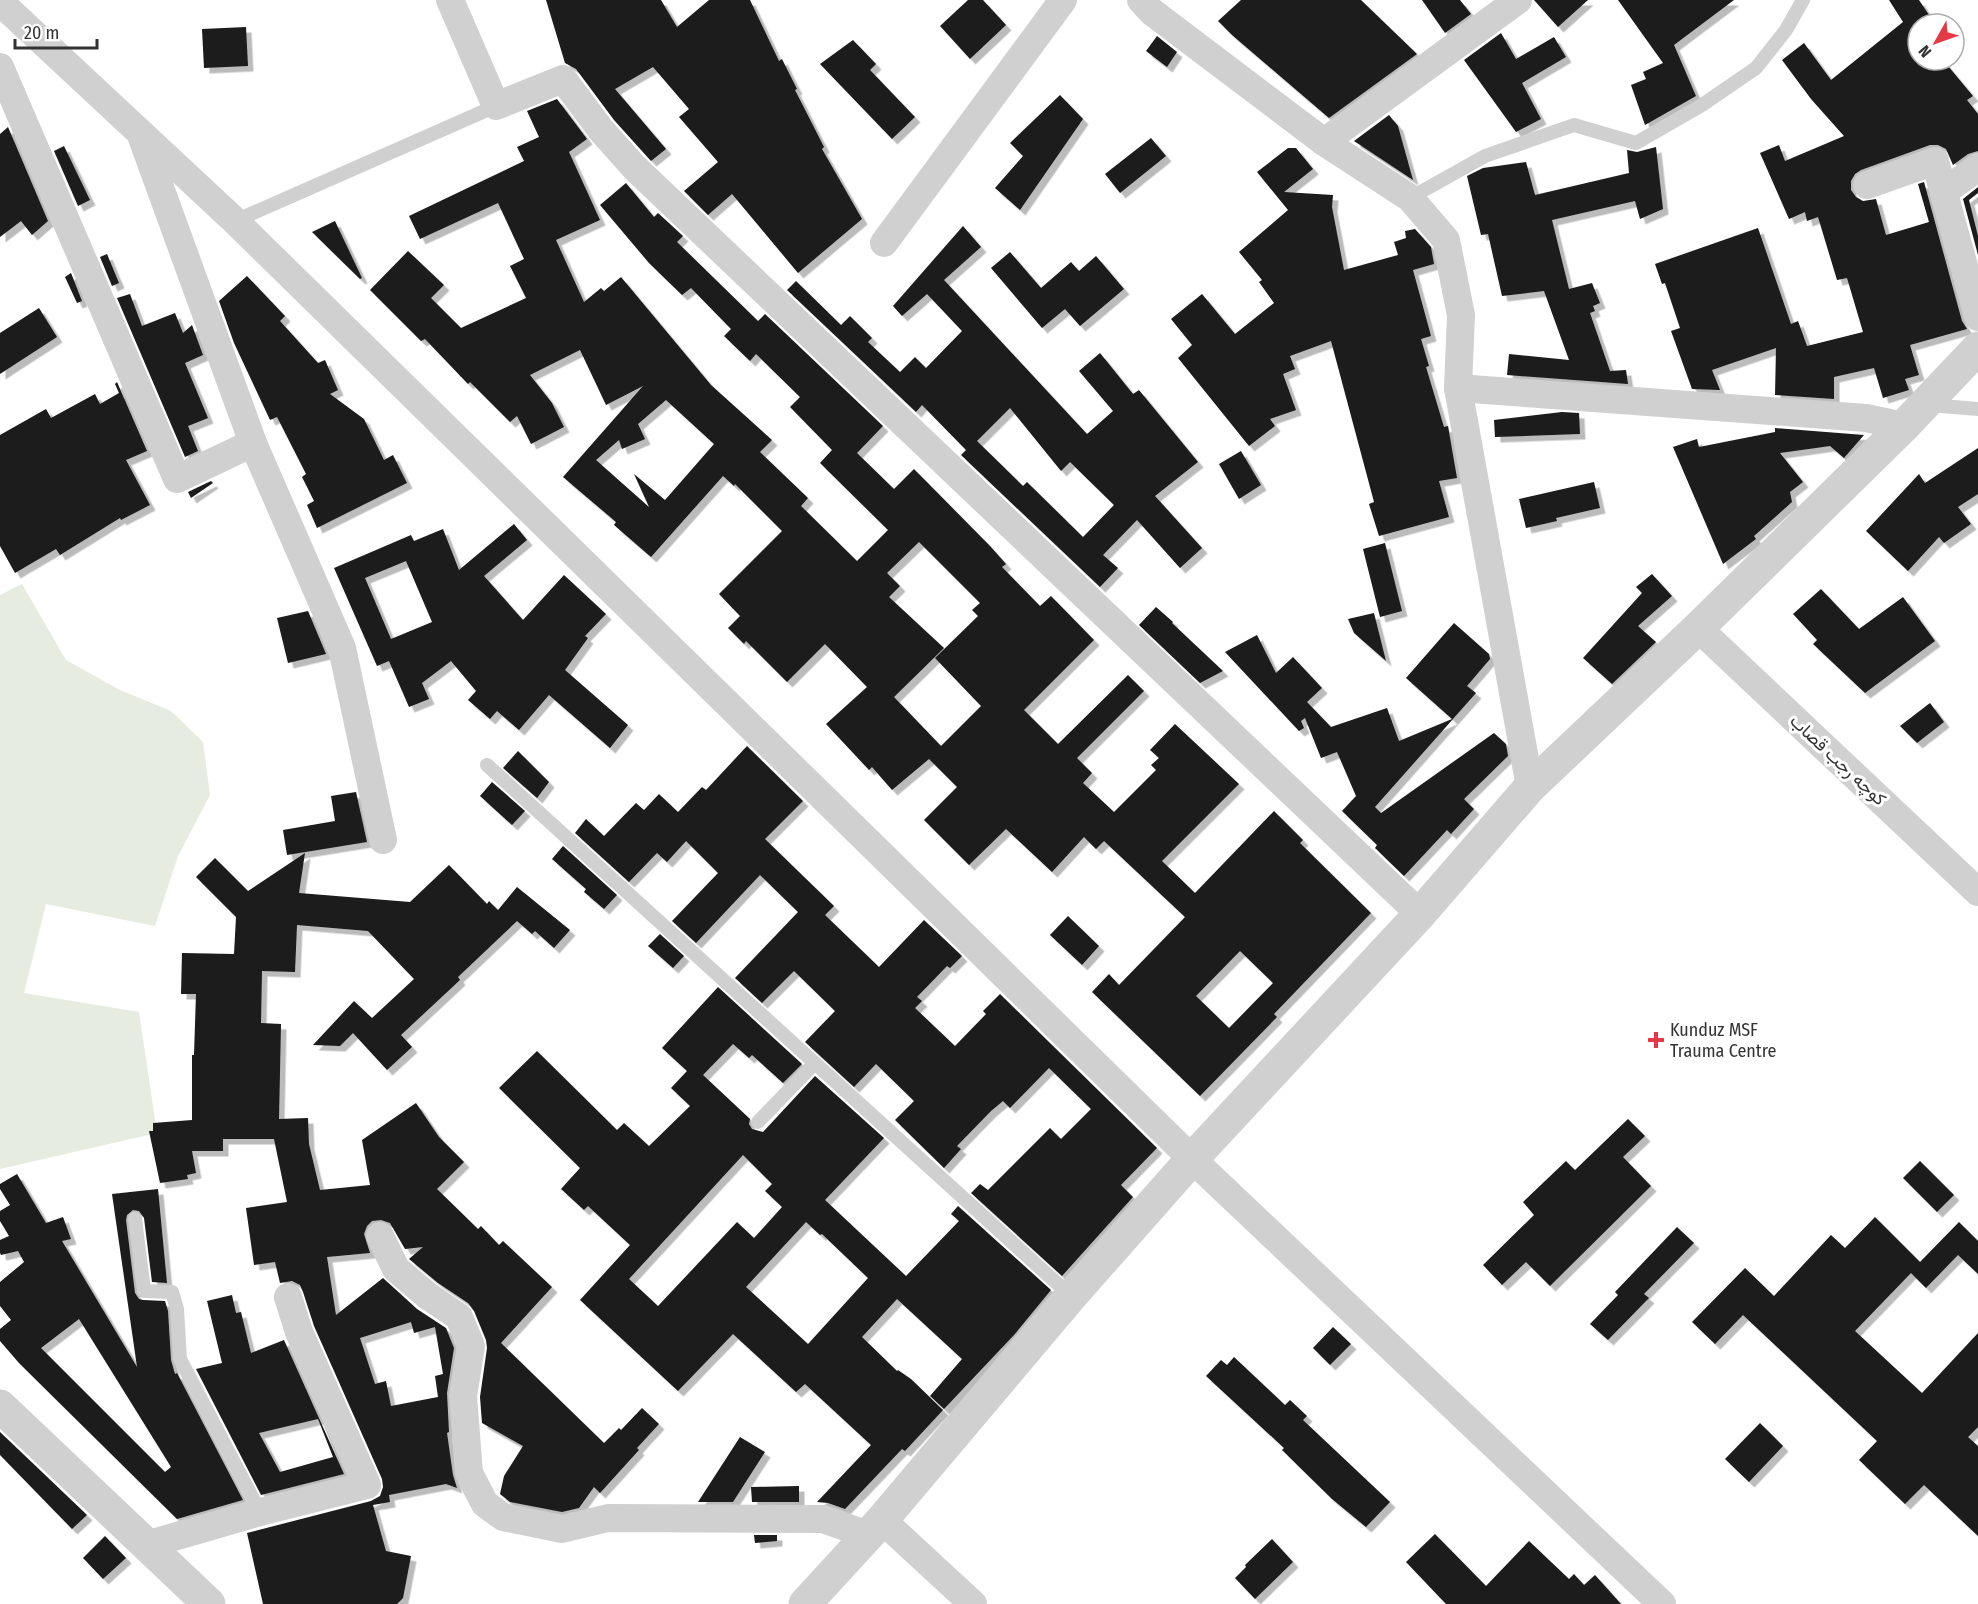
<svg xmlns="http://www.w3.org/2000/svg" width="1978" height="1604" font-family="'Fira Sans Condensed',Vazirmatn,sans-serif">
  <defs>
    <filter id="shadow"><feDropShadow dx="5.5" dy="5.5" stdDeviation="0" flood-color="#0004"/></filter>
  </defs>
  <rect width="100%" height="100%" fill="#fff"/>
  <polygon fill="#e6ecdf" points="22,584 66,660 120,690 171,711 203,742 210,795 178,856 155,926 46,904 24,993 139,1012 157,1133 0,1169 0,595"/>
  <g fill="#1a1a1a" fill-rule="evenodd" filter="url(#shadow)">
    <polygon points="546,0 661,0 677,27 709,0 750,0 779,61 782,59 797,89 795,90 824,147 822,149 862,219 798,273 732,194 708,215 684,191 718,162 679,117 689,109 653,67 615,89 666,149 651,161 614,120 576,69 565,63"/>
    <polygon points="968,0 983,0 1006,25 970,59 940,26"/>
    <polygon points="1241,0 1361,0 1417,54 1329,118 1232,35 1218,21"/>
    <polygon points="1422,0 1460,0 1471,14 1445,33"/>
    <polygon points="1534,0 1588,0 1558,27"/>
    <polygon points="1618,0 1734,0 1674,45 1696,96 1645,125 1631,85 1646,79 1643,72 1663,63"/>
    <polygon points="1889,0 1919,0 1935,24 1918,24 1918,60 1943,60 1973,96 1967,100 1978,114 1978,151 1968,154 1953,165 1946,149 1938,145 1930,145 1861,170 1855,174 1851,181 1851,190 1856,197 1863,201 1876,199 1886,235 1929,222 1918,184 1924,182 1962,321 1967,329 1910,345 1919,375 1905,379 1909,390 1883,398 1874,368 1834,377 1834,399 1775,395 1776,348 1712,370 1720,390 1692,389 1671,331 1680,328 1665,283 1662,284 1655,264 1758,228 1791,324 1798,321 1807,346 1863,332 1847,278 1837,280 1818,217 1807,221 1805,212 1789,219 1760,153 1779,145 1785,161 1844,136 1811,99 1782,60 1804,43 1831,80 1903,22"/>
    <polygon points="246,27 248,66 204,68 202,29"/>
    <polygon points="1501,33 1516,59 1554,37 1566,57 1522,83 1541,119 1516,132 1464,60"/>
    <polygon points="1157,36 1177,52 1167,67 1146,51"/>
    <polygon points="853,40 876,64 870,70 915,117 892,139 820,64"/>
    <polygon points="1060,95 1083,119 1020,210 995,188 1023,156 1010,143"/>
    <path d="M557,99L587,139L569,152L600,220L556,240L584,302L601,288L604,291L621,277L711,385L772,440L760,452L808,498L801,506L857,561L888,530L820,463L832,450L790,407L800,397L756,354L750,361L724,336L731,329L691,288L682,295L649,263L600,205L626,183L654,217L658,213L683,236L677,242L758,321L765,314L883,426L857,453L894,489L914,469L990,546L1006,564L1002,567L1040,606L1051,596L1094,640L1024,710L1058,744L1128,675L1144,691L1077,758L1092,773L1083,783L1114,812L1156,770L1151,765L1159,758L1150,750L1175,724L1239,784L1162,861L1195,893L1274,811L1303,840L1300,843L1371,913L1274,1014L1277,1017L1200,1096L1092,992L1109,974L1119,985L1185,917L1104,841L1096,849L1084,837L1052,872L1006,829L969,865L924,820L957,787L929,759L892,790L872,767L869,770L826,724L867,687L825,644L787,682L746,641L744,644L728,628L740,616L719,594L782,531L735,484L734,486L723,476L651,557L614,525L616,522L563,477L643,386L606,405L580,350L530,375L552,403L564,427L531,444L517,416L510,422L470,382L468,384L425,339L421,341L370,290L408,251L444,285L431,298L461,328L526,298L510,266L524,259L498,203L420,239L409,216L524,161L517,147L539,137L527,111ZM666,400L714,444L665,500L634,474L649,507L596,460L619,440L622,449L645,439L638,424ZM919,542L980,603L972,610L978,616L935,658L981,706L941,746L894,697L944,648L889,597L900,586L887,573ZM1240,951L1273,983L1229,1028L1196,996Z"/>
    <polygon points="1389,115 1398,126 1413,180 1354,141"/>
    <polygon points="8,127 48,221 32,235 21,221 0,237 0,134"/>
    <polygon points="1151,138 1166,156 1120,193 1105,174"/>
    <polygon points="64,146 90,200 78,206 54,151"/>
    <polygon points="1656,147 1663,209 1640,219 1635,201 1552,220 1569,289 1592,283 1600,303 1593,306 1595,311 1590,313 1610,371 1626,370 1628,384 1507,375 1509,354 1569,360 1544,291 1502,296 1488,234 1481,235 1467,176 1483,168 1526,162 1535,195 1629,173 1627,150 1637,152"/>
    <polygon points="1288,148 1296,148 1313,169 1284,192 1333,195 1332,207 1344,270 1398,255 1394,242 1406,238 1405,231 1415,229 1431,247 1434,264 1413,270 1431,336 1421,339 1429,366 1426,367 1444,427 1448,426 1457,478 1439,481 1449,517 1379,536 1369,504 1374,502 1331,341 1290,356 1295,369 1283,374 1296,410 1270,419 1275,426 1249,446 1178,358 1192,345 1171,319 1202,294 1235,334 1274,303 1259,282 1262,280 1239,252 1288,210 1257,172"/>
    <polygon points="1978,187 1978,193 1969,200 1978,236 1978,255 1963,199"/>
    <polygon points="335,221 362,278 360,279 312,232"/>
    <path d="M963,226L981,247L944,280L1087,434L1113,411L1079,371L1100,353L1133,394L1139,390L1198,462L1155,496L1202,548L1180,568L1137,520L1103,555L1118,568L1100,587L961,455L966,450L922,405L916,412L787,290L796,281L841,325L850,316L872,338L868,342L900,372L915,357L926,368L962,331L927,294L902,316L893,306ZM1010,408L1061,471L1070,462L1114,505L1083,537L1027,482L1023,486L977,441Z"/>
    <polygon points="1010,252 1041,288 1071,262 1079,271 1096,256 1124,289 1080,326 1065,309 1042,328 991,268"/>
    <polygon points="107,254 119,283 112,286 100,257"/>
    <polygon points="71,273 82,301 77,303 65,277"/>
    <polygon points="247,276 285,316 280,321 318,363 325,360 338,390 330,394 364,419 384,460 393,455 407,483 317,528 307,505 314,501 302,477 306,474 277,417 270,420 234,343 219,301"/>
    <polygon points="130,294 142,326 175,313 183,333 192,325 203,355 185,363 208,418 188,426 198,451 185,457 117,298"/>
    <polygon points="39,308 57,337 0,374 0,333"/>
    <polygon points="117,382 147,451 126,460 150,505 121,520 120,518 60,555 56,549 15,573 0,546 0,435 46,409 51,418 95,394 100,404 119,393 115,384"/>
    <polygon points="1562,412 1579,413 1580,434 1495,437 1494,420"/>
    <polygon points="1775,428 1864,435 1844,458 1830,446 1780,453 1803,482 1790,492 1792,502 1754,536 1756,539 1723,564 1673,447 1697,439 1699,447 1775,432"/>
    <polygon points="1978,448 1978,494 1958,507 1971,524 1944,543 1939,537 1908,571 1866,531 1919,474 1925,483"/>
    <polygon points="1241,451 1261,485 1239,499 1219,464"/>
    <polygon points="211,481 213,483 191,498 188,492"/>
    <polygon points="1594,482 1600,508 1556,518 1557,521 1526,528 1519,499"/>
    <path d="M514,524L527,540L484,576L523,620L564,575L606,614L585,636L588,638L565,670L628,725L610,748L549,695L519,730L497,711L490,719L468,700L476,691L451,661L422,683L429,699L409,707L389,661L377,666L334,568L411,535L414,541L443,529L459,570ZM406,561L432,622L391,639L365,578Z"/>
    <polygon points="1385,543 1402,611 1380,617 1363,549"/>
    <polygon points="1652,574 1672,596 1638,626 1656,642 1612,684 1583,658 1642,593 1636,587"/>
    <polygon points="1821,589 1859,629 1903,597 1935,641 1865,693 1813,644 1817,640 1793,614"/>
    <polygon points="1156,607 1173,622 1172,623 1223,671 1200,683 1139,625"/>
    <polygon points="308,611 326,654 288,663 277,618"/>
    <polygon points="1374,613 1386,661 1354,633 1348,619"/>
    <polygon points="1454,623 1489,654 1490,659 1467,686 1476,693 1375,807 1381,813 1494,733 1506,744 1508,756 1464,799 1474,809 1451,834 1447,830 1404,876 1375,848 1377,845 1342,811 1356,796 1337,752 1321,758 1305,718 1301,721 1304,728 1299,731 1225,652 1257,635 1276,673 1293,657 1322,688 1307,702 1331,727 1387,708 1399,741 1452,719 1406,678"/>
    <polygon points="1930,703 1944,722 1917,743 1900,726"/>
    <polygon points="747,746 803,801 765,839 834,906 825,915 879,967 924,920 962,956 950,968 947,966 917,997 922,1001 915,1008 955,1046 986,1014 983,1011 1000,994 1157,1148 1121,1185 1133,1197 1062,1276 971,1193 980,1184 988,1190 1050,1128 1061,1139 1091,1109 1049,1068 1010,1108 1003,1101 991,1111 957,1146 961,1149 944,1168 895,1120 914,1101 876,1064 854,1087 805,1042 835,1011 794,971 762,1003 735,978 798,912 760,875 696,943 672,921 718,873 686,841 667,862 657,853 629,882 575,833 586,819 604,836 636,803 644,810 659,794 678,812 702,787 706,790"/>
    <polygon points="518,751 549,782 537,798 503,768"/>
    <polygon points="492,782 525,811 512,825 480,796"/>
    <polygon points="356,792 367,842 287,855 283,830 335,821 331,796"/>
    <polygon points="563,846 617,895 604,909 584,892 586,889 552,859"/>
    <path d="M305,853L299,893L410,902L449,865L487,904L489,901L498,910L517,887L570,930L554,948L535,931L532,934L517,921L458,977L460,980L401,1035L412,1047L387,1070L353,1033L340,1046L313,1045L354,1001L372,1018L414,979L368,931L297,925L295,972L262,971L261,1023L281,1024L279,1119L308,1118L309,1144L320,1190L370,1185L362,1140L416,1103L439,1137L464,1162L437,1189L478,1229L481,1226L499,1245L503,1241L552,1287L501,1343L604,1443L619,1428L621,1430L642,1408L659,1424L637,1448L639,1450L600,1493L594,1487L579,1508L562,1512L510,1502L500,1494L504,1476L523,1446L482,1423L480,1397L487,1348L486,1340L474,1311L468,1303L438,1283L409,1259L423,1247L405,1249L390,1223L381,1220L372,1221L367,1226L364,1234L370,1253L327,1257L336,1315L383,1278L417,1309L446,1328L454,1348L447,1393L449,1432L447,1433L453,1475L457,1488L446,1484L389,1495L390,1502L373,1505L386,1551L411,1556L403,1598L397,1604H263L247,1533L371,1501L380,1496L383,1487L382,1479L314,1326L303,1292L300,1285L292,1281L280,1283L275,1262L254,1265L246,1208L287,1202L274,1139H223V1151H192L196,1173L187,1175L188,1179L160,1183L149,1131H153V1123L192,1120V1055H194L196,994H181L182,953L234,954L236,917L196,877L215,858L248,891ZM411,1322L414,1333L435,1327L443,1374L435,1376L438,1397L391,1406L386,1381L375,1384L360,1338Z"/>
    <polygon points="1068,916 1099,946 1082,965 1050,935"/>
    <polygon points="660,934 684,956 673,968 648,946"/>
    <path d="M718,987L802,1064L783,1083L752,1055L749,1058L733,1044L703,1075L750,1119L749,1124L752,1129L763,1132L815,1076L884,1138L825,1200L906,1276L959,1221L951,1214L958,1206L1051,1290L1014,1335L944,1409L930,1396L962,1359L897,1299L862,1337L897,1371L898,1370L911,1379L943,1410L905,1451L902,1449L845,1509L828,1503L817,1502L871,1445L805,1384L796,1392L733,1334L678,1391L580,1300L630,1245L588,1206L584,1210L561,1189L580,1168L499,1088L537,1051L617,1130L624,1123L649,1146L690,1106L671,1088L687,1071L662,1048ZM743,1155L772,1184L765,1191L782,1207L754,1238L737,1222L658,1306L629,1279ZM806,1222L820,1235L822,1234L868,1278L808,1344L746,1287Z"/>
    <polygon points="1628,1119 1645,1136 1623,1157 1651,1186 1550,1286 1526,1262 1502,1285 1483,1265 1534,1215 1523,1202 1566,1161 1575,1170"/>
    <polygon points="1920,1161 1954,1195 1937,1212 1903,1178"/>
    <path d="M17,1174L46,1223L63,1217L71,1239L62,1241L137,1367L112,1194L158,1189L167,1283L152,1282L144,1218L139,1211L133,1210L127,1215L126,1220L135,1293L139,1299L143,1300L165,1301L168,1311L171,1360L175,1374L177,1373L243,1500L177,1519L19,1363L0,1341V1329L11,1320L0,1306V1282L24,1262L18,1251L1,1255L0,1253V1240L9,1236L0,1221V1211L10,1205L0,1189V1184ZM79,1319L171,1467L165,1472L41,1348Z"/>
    <polygon points="1875,1217 1920,1262 1959,1222 1978,1241 1978,1274 1958,1255 1926,1288 1911,1273 1855,1331 1922,1393 1978,1333 1978,1427 1968,1437 1978,1446 1978,1536 1924,1485 1905,1504 1859,1460 1877,1441 1743,1315 1715,1344 1692,1322 1745,1268 1774,1296 1831,1235 1845,1248"/>
    <polygon points="1677,1227 1694,1243 1644,1294 1649,1298 1608,1340 1590,1324 1618,1295 1615,1292"/>
    <path d="M232,1295L236,1313L241,1312L251,1353L284,1340L344,1474L261,1495L196,1369L222,1363L207,1301ZM318,1419L333,1457L280,1472L259,1433Z"/>
    <polygon points="1333,1327 1351,1344 1330,1365 1313,1348"/>
    <polygon points="1234,1357 1285,1405 1290,1400 1307,1416 1303,1420 1390,1502 1366,1527 1332,1499 1282,1450 1284,1448 1206,1376 1221,1360 1227,1365"/>
    <polygon points="1760,1423 1783,1446 1749,1482 1725,1459"/>
    <polygon points="0,1432 87,1515 72,1529 0,1455"/>
    <polygon points="740,1437 765,1452 733,1502 698,1502"/>
    <polygon points="799,1486 799,1502 752,1502 751,1487"/>
    <polygon points="1435,1534 1486,1586 1529,1541 1569,1579 1574,1574 1584,1585 1595,1575 1621,1604 1446,1604 1406,1562"/>
    <polygon points="754,1535 777,1535 777,1541 755,1543"/>
    <polygon points="105,1536 126,1558 103,1579 83,1558"/>
    <polygon points="1272,1539 1293,1562 1255,1599 1235,1578 1246,1567 1245,1565"/>
  </g>
  <g fill="none" stroke-linecap="round" stroke-linejoin="round">
    <g stroke="#d0d0d0" stroke-width="14">
      <polyline points="1410,198 1485,156 1574,125 1636,143 1702,105 1756,68 1786,30 1803,0"/>
      <polyline points="235,221 496,106"/>
      <polyline points="1929,405 1978,409"/>
      <polyline points="487,765 1071,1296"/>
      <polyline points="758,1122 815,1063"/>
      <polyline points="135,1219 144,1291 172,1292 177,1309 180,1359 260,1512"/>
    </g>
    <g stroke="#d0d0d0" stroke-width="28">
      <polyline points="450,0 496,106 563,79 601,130 635,168 1420,914"/>
      <polyline points="1141,0 1152,12 1324,142 1410,198 1446,240 1461,315 1458,388 1530,787"/>
      <polyline points="0,2 235,221 1192,1159 1662,1604"/>
      <polyline points="0,67 177,479 253,443"/>
      <polyline points="142,138 253,443 342,648 383,840"/>
      <polyline points="1324,142 1518,0"/>
      <polyline points="1867,185 1935,161 1978,317"/>
      <polyline points="1944,192 1978,167"/>
      <polyline points="884,243 1063,0"/>
      <polyline points="1458,388 1866,418 1904,426"/>
      <polyline points="1698,628 1978,892"/>
      <polyline points="380,1236 396,1269 428,1296 459,1317 471,1346 463,1396 469,1473 485,1504 503,1517 562,1529 608,1518 823,1519 868,1535"/>
      <polyline points="882,1520 973,1604"/>
      <polyline points="146,1545 260,1512 367,1485 299,1332 288,1297"/>
    </g>
    <g stroke="#d0d0d0" stroke-width="33">
      <polyline points="0,1406 209,1604"/>
      <polyline points="805,1604 882,1520 1071,1296 1192,1159 1420,914 1530,787 1698,628 1904,426 1978,348"/>
    </g>
  </g>
  <path fill="#e63946" stroke="#fff" stroke-width="2" d="M1653 1031h6v6h6v6h-6v6h-6v-6h-6v-6h6z"/>
  <g text-anchor="middle" dominant-baseline="central" stroke-width="6" stroke-linejoin="round" paint-order="stroke">
    <g font-size="18" fill="#333" stroke="#fff">
      <text transform="translate(1838 760) rotate(43)">کوچه رجب قصاب</text>
    </g>
    <g font-size="18" fill="#333" stroke="#fff" text-anchor="start">
      <text x="1670" y="1030">Kunduz MSF<tspan x="1670" dy="21">Trauma Centre</tspan></text>
    </g>
  </g>
  <g transform="translate(1936 42) rotate(230)"><circle r="28" fill="#ffffff" stroke="#adadad" stroke-width="1.5"/>
  <path d="M0-4.5L10 22L0 15L-10 22Z" fill="#e63946"/>
  <text y="-9" font-size="16" font-weight="bold" text-anchor="middle" fill="#333333">N</text>
  </g>
  <path d="M15 39v9h82v-9" fill="none" stroke="#333333" stroke-width="3"/>
  <text x="24" y="39" font-size="18" fill="#333333" stroke="#ffffff" stroke-width="4.5" paint-order="stroke">20 m</text>
</svg>
